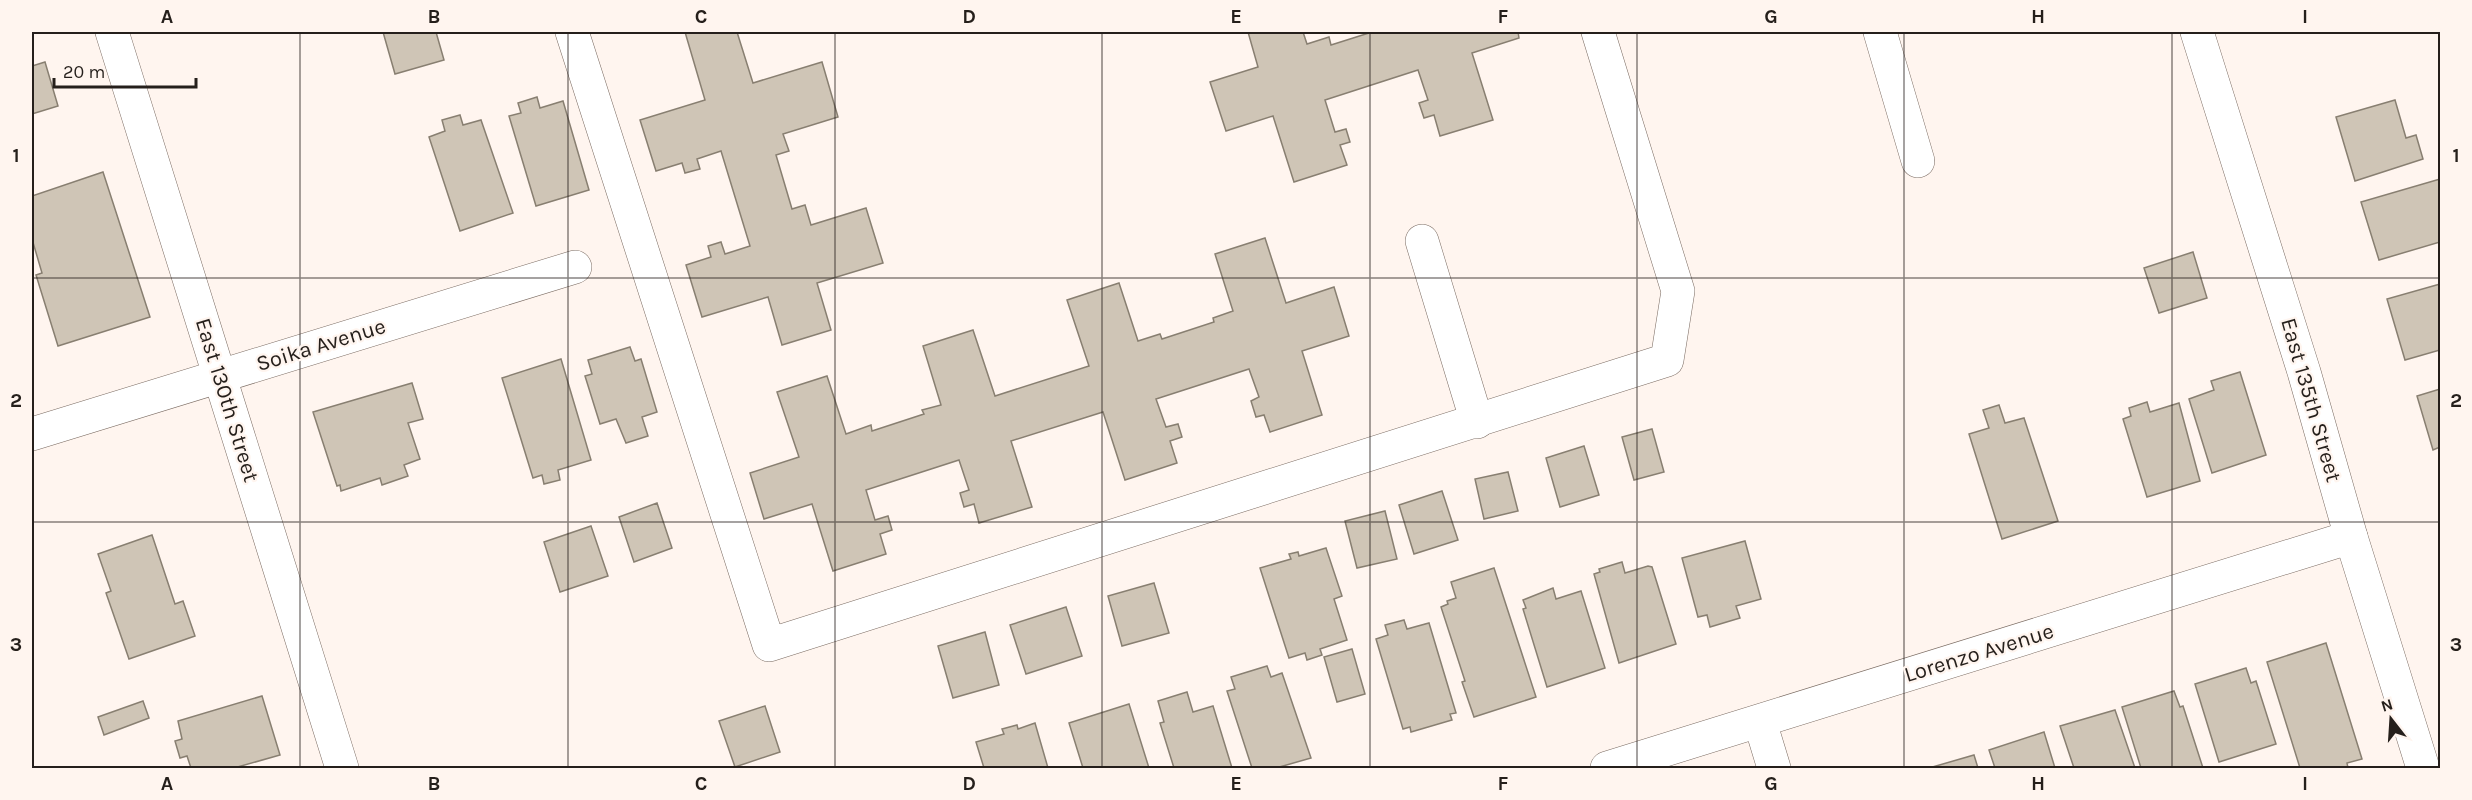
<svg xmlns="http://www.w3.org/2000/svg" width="2472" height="800" font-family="Karla,sans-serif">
  <rect width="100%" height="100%" fill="#fff5ef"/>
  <g fill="#cfc5b6" stroke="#887f71" stroke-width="1.5">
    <polygon points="383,32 436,32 444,60 395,74"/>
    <polygon points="685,32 737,32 753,83 822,62 838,117 783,134 789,151 776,155 792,209 805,205 811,225 866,208 883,263 817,283 831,330 782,345 768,297 702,317 686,265 711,257 708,246 721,242 725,254 750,246 721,151 697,159 700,169 685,173 682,163 656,171 640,120 705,100"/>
    <polygon points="1248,32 1303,32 1307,44 1329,37 1331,45 1372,32 1518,32 1519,38 1472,53 1493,120 1440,136 1434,115 1424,118 1419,103 1428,100 1418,70 1325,100 1335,132 1346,129 1350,142 1340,145 1347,165 1294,182 1273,116 1226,131 1210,82 1258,67"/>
    <polygon points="45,62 58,106 32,114 32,66"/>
    <polygon points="537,97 540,108 563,101 589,190 536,206 509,116 521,113 518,103"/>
    <polygon points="2395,100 2406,138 2416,135 2423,159 2355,181 2336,117"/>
    <polygon points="460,115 463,125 481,120 513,213 460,231 429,137 445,131 442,120"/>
    <polygon points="103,172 150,317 58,346 36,275 42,273 32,239 32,196"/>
    <polygon points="2440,179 2440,242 2379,260 2361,202"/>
    <polygon points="1265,238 1286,303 1334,287 1349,336 1302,351 1322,415 1270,432 1264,415 1256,417 1251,401 1259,397 1249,369 1156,399 1166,427 1178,424 1182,437 1170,441 1177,463 1125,480 1103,412 1011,441 1032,507 979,523 974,504 964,507 960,493 969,490 959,460 866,490 875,520 888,516 892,530 880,534 886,554 833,571 812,504 764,519 750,473 799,457 777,392 827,376 846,434 871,425 872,431 924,414 922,410 941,405 923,346 973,330 995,396 1089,366 1067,300 1119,283 1138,341 1160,334 1162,339 1214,322 1213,318 1233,311 1215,254"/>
    <polygon points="2193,252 2207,298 2159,313 2144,268"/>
    <polygon points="2440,284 2440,350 2405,360 2387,299"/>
    <polygon points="630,347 635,361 641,359 657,412 642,417 648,436 626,443 616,419 600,424 585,376 592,374 588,360"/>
    <polygon points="561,359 591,460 558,470 560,480 544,484 542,475 533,478 502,378"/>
    <polygon points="2240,372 2266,455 2212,473 2189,399 2214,390 2211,381"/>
    <polygon points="412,383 423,419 408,423 420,459 404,465 408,476 382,485 380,478 341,491 340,485 337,486 313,412"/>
    <polygon points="2440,389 2440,447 2433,450 2417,396"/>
    <polygon points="2147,402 2150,412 2179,403 2200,481 2147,497 2123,419 2131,416 2129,408"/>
    <polygon points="1999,405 2005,423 2024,418 2058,521 2002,539 1969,434 1989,428 1983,410"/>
    <polygon points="1652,429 1664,472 1634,480 1622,437"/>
    <polygon points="1584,446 1599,495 1560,507 1546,458"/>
    <polygon points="1508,472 1518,511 1484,519 1475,479"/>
    <polygon points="1442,491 1458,540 1414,554 1399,505"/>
    <polygon points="657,503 672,548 634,562 619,517"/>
    <polygon points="1385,511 1397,559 1357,568 1345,521"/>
    <polygon points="591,526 608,576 560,592 544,542"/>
    <polygon points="152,535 175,604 183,601 195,636 129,659 106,593 111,591 98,554"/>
    <polygon points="1745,541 1761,599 1736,606 1740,618 1710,627 1707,615 1698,617 1682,558"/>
    <polygon points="1326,548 1342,596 1334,599 1347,640 1320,649 1322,655 1307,660 1305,653 1289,658 1260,568 1291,559 1289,554 1298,552 1299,556"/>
    <polygon points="1622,562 1625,573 1648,566 1652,567 1676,644 1619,663 1594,574 1600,572 1599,569"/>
    <polygon points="1494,568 1536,697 1474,717 1462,682 1465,681 1441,607 1448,604 1447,601 1456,598 1451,582"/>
    <polygon points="1154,583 1169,633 1122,646 1108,596"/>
    <polygon points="1553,588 1556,599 1581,591 1605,668 1547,687 1523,609 1526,608 1523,600"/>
    <polygon points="1066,607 1082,656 1026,674 1010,625"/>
    <polygon points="1404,620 1407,629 1429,623 1456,713 1450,714 1452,720 1411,732 1410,727 1403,729 1376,639 1388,635 1385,625"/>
    <polygon points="985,632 999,685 953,698 938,646"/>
    <polygon points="2326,643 2362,759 2347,763 2348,768 2300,768 2267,662"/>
    <polygon points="1352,649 1365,694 1337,702 1324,657"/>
    <polygon points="1267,666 1271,677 1282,673 1311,758 1276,768 1252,768 1227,691 1235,689 1231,677"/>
    <polygon points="2246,668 2251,683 2256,681 2276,744 2219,762 2195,684"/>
    <polygon points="2174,691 2180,707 2183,706 2203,768 2141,768 2122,707"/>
    <polygon points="1187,692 1193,712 1213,706 1232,768 1174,768 1160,723 1164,722 1158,701"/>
    <polygon points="262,696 280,755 234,768 191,768 187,756 180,758 175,741 182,739 178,721"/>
    <polygon points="143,701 149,718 104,735 98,717"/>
    <polygon points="1129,704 1149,768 1083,768 1069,723"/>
    <polygon points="765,706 780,752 735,767 719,721"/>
    <polygon points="2115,710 2135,768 2074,768 2060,726"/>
    <polygon points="1035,723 1048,768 984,768 976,742 1004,734 1002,729 1017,725 1018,729"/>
    <polygon points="2044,732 2055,768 1995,768 1989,750"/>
    <polygon points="1974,755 1978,768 1929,768"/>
  </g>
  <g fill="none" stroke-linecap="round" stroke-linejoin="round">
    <g stroke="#7b6c63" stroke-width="34">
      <g id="minor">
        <polyline points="112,32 342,768"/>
        <polyline points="572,32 769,645 1667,360 1678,291 1598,32"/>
        <polyline points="1880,32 1918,161"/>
        <polyline points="2197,32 2304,372 2351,537 2423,768"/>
        <polyline points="1422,241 1477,422"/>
        <polyline points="32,434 575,267"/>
        <polyline points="1760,722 1774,768"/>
        <polyline points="1607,768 2351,537"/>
      </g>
    </g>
    <use href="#minor" stroke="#fff" stroke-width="33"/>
  </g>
  <path fill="none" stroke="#251f1b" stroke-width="1.5" stroke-opacity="0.55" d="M300,32V768M568,32V768M835,32V768M1102,32V768M1370,32V768M1637,32V768M1904,32V768M2172,32V768M32,278H2440M32,522H2440"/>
  <g text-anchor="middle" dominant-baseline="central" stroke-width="4.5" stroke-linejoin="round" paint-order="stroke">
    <g font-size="22" fill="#251f1b" stroke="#fff5ef">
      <text transform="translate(321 345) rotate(-17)">Soika Avenue</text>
      <text transform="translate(227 400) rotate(73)">East 130th Street</text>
      <text transform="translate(2311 400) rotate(74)">East 135th Street</text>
      <text transform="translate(1979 653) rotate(-17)">Lorenzo Avenue</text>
    </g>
  </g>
  <rect width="2472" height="800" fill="none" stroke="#fff5ef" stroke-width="66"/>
  <g transform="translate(2391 719) rotate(343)" stroke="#fff5ef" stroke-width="4.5" paint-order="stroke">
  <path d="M0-4.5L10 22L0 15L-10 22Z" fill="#251f1b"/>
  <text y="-9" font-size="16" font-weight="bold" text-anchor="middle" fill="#251f1b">N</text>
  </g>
  <path d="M54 78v9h142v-9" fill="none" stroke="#251f1b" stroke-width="3"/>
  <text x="63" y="78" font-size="18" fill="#251f1b" stroke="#fff5ef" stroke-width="4.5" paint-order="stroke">20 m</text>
  <rect x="33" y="33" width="2406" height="734" fill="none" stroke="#251f1b" stroke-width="2"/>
  <g font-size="20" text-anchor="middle" font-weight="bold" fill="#251f1b">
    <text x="167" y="23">A</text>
    <text x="434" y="23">B</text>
    <text x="701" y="23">C</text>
    <text x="969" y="23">D</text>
    <text x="1236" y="23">E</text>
    <text x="1503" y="23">F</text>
    <text x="1771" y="23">G</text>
    <text x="2038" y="23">H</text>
    <text x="2305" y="23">I</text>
    <text x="16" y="162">1</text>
    <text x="2456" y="162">1</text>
    <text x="16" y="407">2</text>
    <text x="2456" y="407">2</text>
    <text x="16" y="651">3</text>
    <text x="2456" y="651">3</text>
    <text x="167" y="790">A</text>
    <text x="434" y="790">B</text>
    <text x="701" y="790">C</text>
    <text x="969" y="790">D</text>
    <text x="1236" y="790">E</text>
    <text x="1503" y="790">F</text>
    <text x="1771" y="790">G</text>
    <text x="2038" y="790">H</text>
    <text x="2305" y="790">I</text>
  </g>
</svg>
